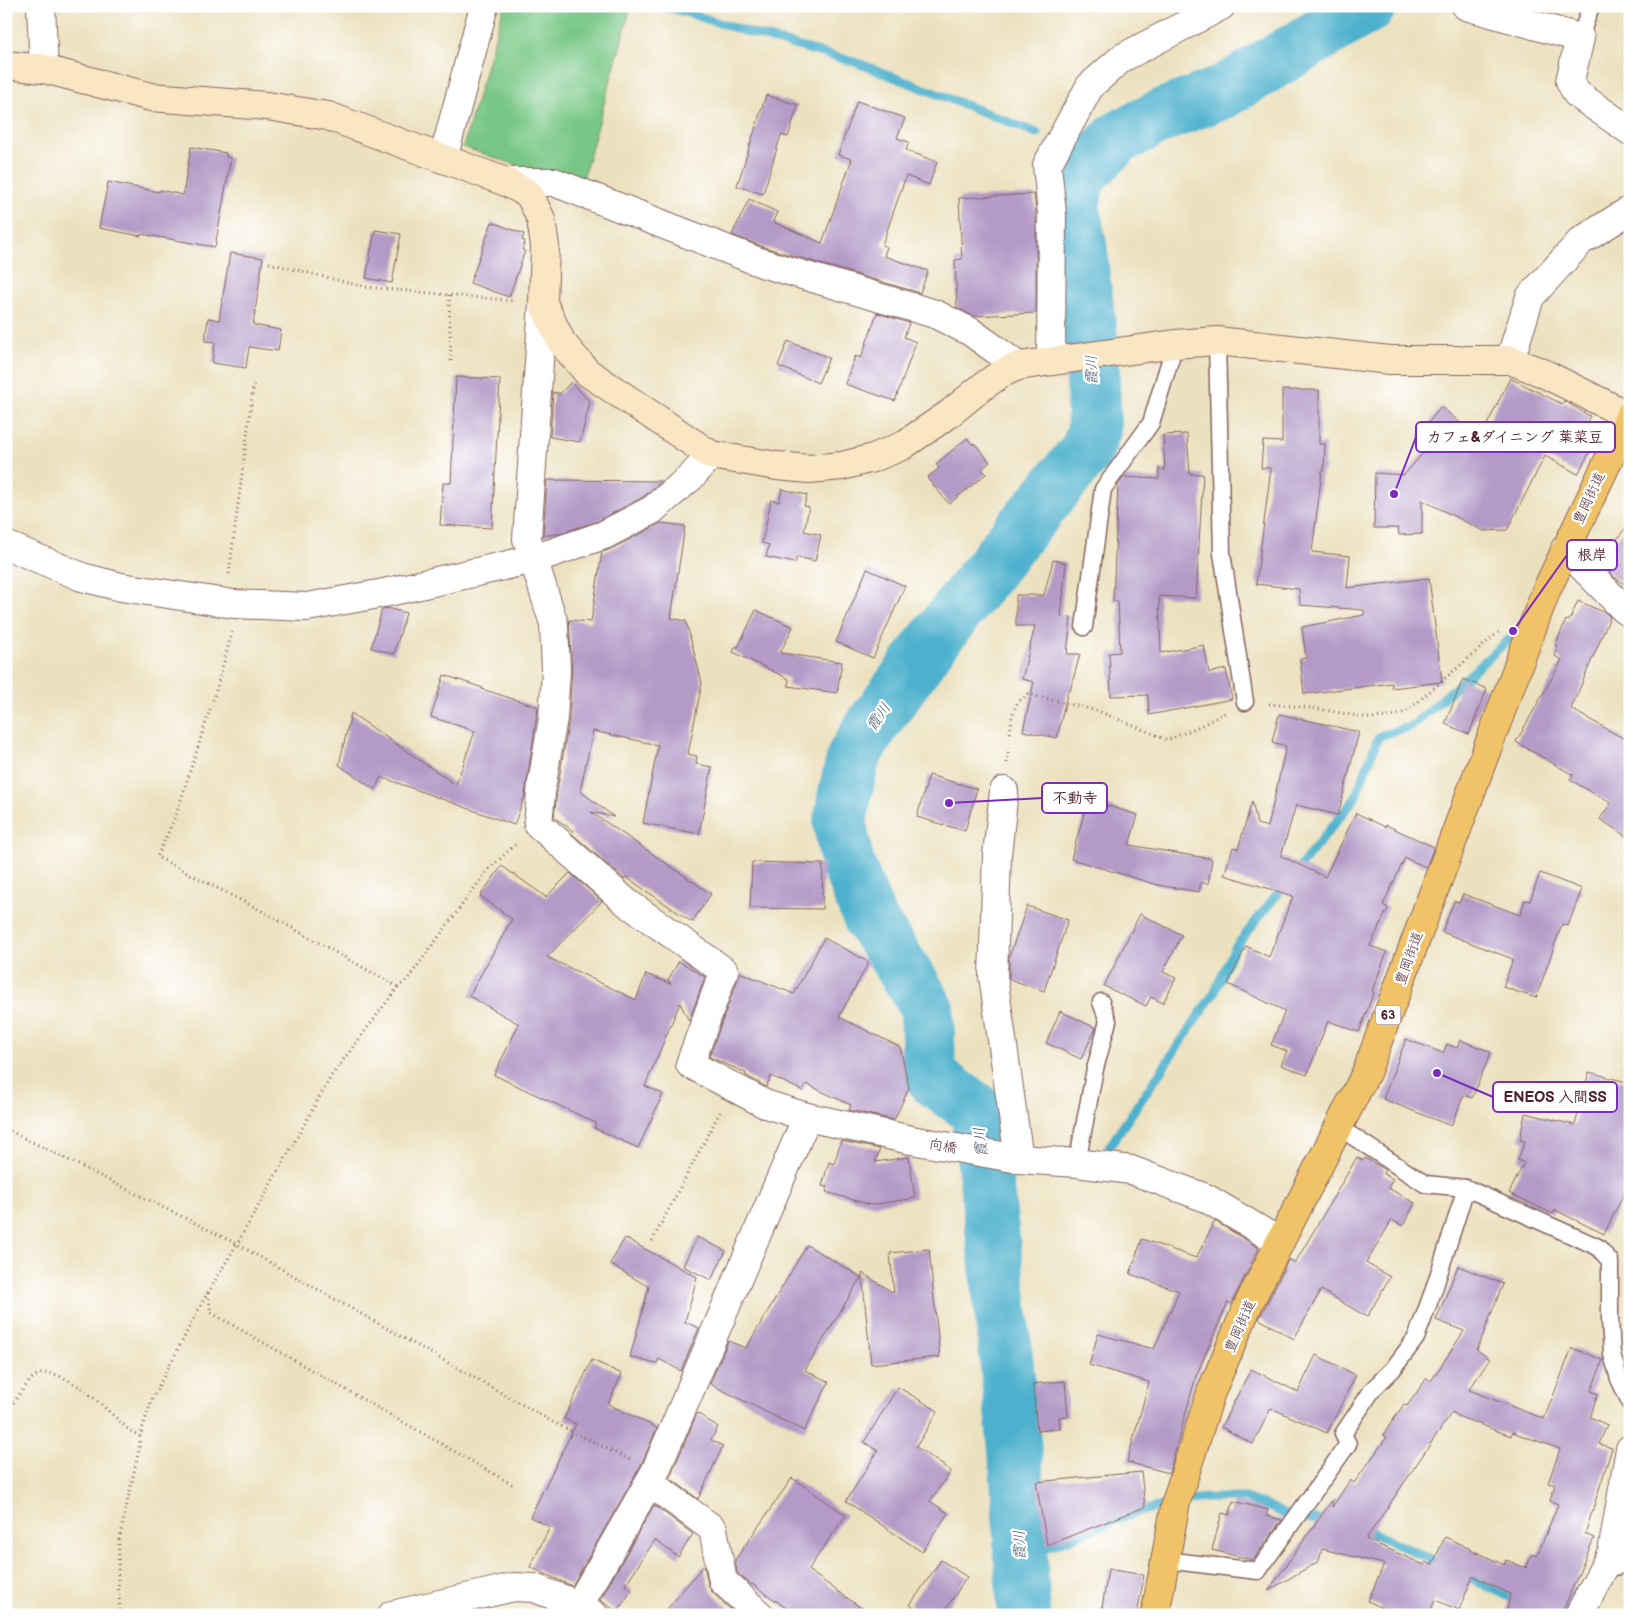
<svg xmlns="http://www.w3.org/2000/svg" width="1636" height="1621" font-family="'Balsamiq Sans','Klee One',sans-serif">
  <rect width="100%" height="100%" fill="#fff"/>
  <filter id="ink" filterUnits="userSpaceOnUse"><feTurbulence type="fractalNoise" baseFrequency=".02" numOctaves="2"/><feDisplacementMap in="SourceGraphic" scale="10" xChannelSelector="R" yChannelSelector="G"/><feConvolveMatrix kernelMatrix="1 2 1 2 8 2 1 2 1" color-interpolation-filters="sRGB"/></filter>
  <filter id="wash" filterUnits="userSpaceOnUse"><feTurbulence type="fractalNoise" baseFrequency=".0096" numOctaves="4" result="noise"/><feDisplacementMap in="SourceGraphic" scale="20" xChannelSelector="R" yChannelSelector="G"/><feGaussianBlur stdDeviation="1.12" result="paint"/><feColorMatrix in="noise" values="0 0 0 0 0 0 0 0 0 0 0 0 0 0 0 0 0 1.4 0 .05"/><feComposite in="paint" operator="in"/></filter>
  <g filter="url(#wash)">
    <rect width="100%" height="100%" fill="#ece1bf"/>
    <polygon fill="#78c786" stroke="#617358" points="504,6 614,6 630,11 581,186 463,147"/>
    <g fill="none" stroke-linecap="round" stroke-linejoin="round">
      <g stroke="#4eb1cd" stroke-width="9">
        <polyline points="662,6 685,12 754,34 858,63 1037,133"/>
        <polyline points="1084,151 1098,156"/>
        <polyline points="1294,874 1355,798 1378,738 1382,735 1412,726 1508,640"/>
        <polyline points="1109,1147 1214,993 1234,949 1285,884"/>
        <polyline points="1361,1528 1389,1540 1443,1565"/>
        <polyline points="1020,1558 1131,1514 1176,1502 1206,1498 1245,1498 1273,1508 1283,1514 1329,1522"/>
        <polyline points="1462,1574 1520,1602"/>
        <polyline points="1560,1615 1579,1590"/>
      </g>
      <path stroke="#4eb1cd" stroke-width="54" d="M1024,1615C1020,1561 1020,1506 1015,1452C1005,1338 992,1224 977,1110L934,1080L929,1069L927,1009L913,984L870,919L847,862L840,823L845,793L854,755L875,721L928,648L1010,543L1087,450L1094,430L1093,372L1090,329L1083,278L1081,251L1073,208L1078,177L1118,138L1163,115L1223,92L1369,6"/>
    </g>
    <g id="blocks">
      <g fill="#b49bc7" fill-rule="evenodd">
        <polygon points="766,95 798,105 788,137 781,135 763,194 737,186"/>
        <polygon points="857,101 905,118 897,138 909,142 906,150 937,162 929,185 906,176 882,245 887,247 884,256 928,271 920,293 767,248 732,235 749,199 777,212 773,222 822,243 852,159 838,155"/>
        <polygon points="191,147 226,153 226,157 231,158 215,247 141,234 141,236 99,228 108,182 159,192 160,190 183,195"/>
        <polygon points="1034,194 1036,214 1036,313 973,316 957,308 955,260 962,259 959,198"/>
        <polygon points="492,222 524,234 522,240 525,241 522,250 525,251 509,297 470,283"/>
        <polygon points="375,230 401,234 392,283 366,278"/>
        <polygon points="230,253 263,258 253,325 281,330 278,351 249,347 246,368 212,363 215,342 205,341 208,318 219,320"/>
        <polygon points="877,313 909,323 904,337 916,342 895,401 845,384 855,356 861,358"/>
        <polygon points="788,341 829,358 818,383 778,366"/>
        <polygon points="456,377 500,379 492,528 440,525 443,483 451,483"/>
        <polygon points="1510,378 1562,404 1564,401 1590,416 1587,422 1591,424 1586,434 1596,440 1578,474 1545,456 1507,530 1484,531 1422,500 1422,534 1399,535 1398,528 1374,528 1375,473 1404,475 1429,446 1418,436 1441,407 1480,439"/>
        <polygon points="571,382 590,402 580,442 550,437 553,392 560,394"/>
        <polygon points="1282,390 1319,390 1319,444 1325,444 1324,471 1322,471 1312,552 1350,556 1347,588 1429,578 1442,682 1392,688 1392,683 1304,694 1300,659 1306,658 1302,627 1364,615 1364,610 1300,605 1299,589 1256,584 1271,468 1261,468 1263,441 1282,442"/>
        <polygon points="1187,434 1190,474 1203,474 1196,598 1159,596 1161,653 1204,645 1209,673 1226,669 1232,699 1149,715 1148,695 1111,696 1109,653 1120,652 1118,601 1113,601 1118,485 1124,477 1159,479 1159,469 1165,470 1163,435"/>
        <polygon points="967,438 973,445 974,443 990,462 982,469 986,474 949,504 927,478 939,468 936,464"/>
        <polygon points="547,480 662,481 643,497 598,521 561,533 543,536"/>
        <polygon points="782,489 807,495 804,506 809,507 804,531 821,535 815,561 797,557 795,563 766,557 769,545 762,543 771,500 779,502"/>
        <polygon points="1630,522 1630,588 1614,577 1600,562"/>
        <polygon points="661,523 685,526 671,618 686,621 702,683 688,754 697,756 696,764 712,767 699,834 643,823 658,745 593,731 580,791 614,817 591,812 711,894 692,922 626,877 624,879 571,833 573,831 554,817 558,785 569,719 572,669 569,620 591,622 602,552 611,549"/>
        <polygon points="1053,560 1066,563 1061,616 1071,617 1067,654 1080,654 1070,691 1068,690 1057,738 1023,731 1034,682 1022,679 1035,626 1016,626 1016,595 1044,595"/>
        <polygon points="867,569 905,586 873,658 836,642"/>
        <polygon points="1578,601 1606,613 1610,617 1571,709 1630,742 1630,839 1600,819 1611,803 1570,780 1573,775 1516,742 1562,660 1555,656 1558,647 1555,646 1566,620 1569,621"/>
        <polygon points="387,608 406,613 394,654 371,648 382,609"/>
        <polygon points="756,610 793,627 780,653 842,662 837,693 788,686 789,679 733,652 735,647 738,647"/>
        <polygon points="444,675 483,688 482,689 538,707 525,795 514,825 381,777 375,790 339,765 351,713 456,785 475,731 431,717"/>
        <polygon points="1463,679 1487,689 1469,734 1445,724"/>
        <polygon points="1279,714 1359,732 1338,815 1296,805 1281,856 1325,877 1356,813 1385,827 1386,825 1434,847 1426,867 1405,858 1383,905 1388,908 1370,946 1387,952 1372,991 1374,992 1359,1032 1328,1021 1307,1075 1281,1065 1287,1051 1271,1045 1285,1011 1228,984 1246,946 1269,957 1293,896 1224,875 1233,847 1238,849 1252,801 1257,824 1268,827 1286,746 1272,742"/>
        <polygon points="929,775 977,789 965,831 917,817"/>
        <polygon points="1088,800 1138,815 1129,845 1212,859 1208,884 1201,882 1199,892 1158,885 1071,859"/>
        <polygon points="752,862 823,864 822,909 750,908"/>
        <polygon points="502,866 546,897 570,873 602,901 547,957 636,1000 646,974 671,984 668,980 679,961 705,977 689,1021 680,1003 645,1086 663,1094 638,1148 594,1128 596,1123 494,1075 519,1024 469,996 512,919 480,896"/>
        <polygon points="1540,873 1582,889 1568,926 1562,924 1536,998 1503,987 1513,959 1442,932 1454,901 1459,903 1463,894 1520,915 1525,900 1530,901"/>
        <polygon points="1027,906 1068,920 1044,991 1009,979 1009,957"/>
        <polygon points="1140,914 1182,935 1163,972 1176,978 1163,1003 1151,997 1146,1006 1104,986"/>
        <polygon points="824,938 869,962 839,1017 900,1047 909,1088 894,1120 849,1110 851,1105 806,1084 803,1091 771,1076 766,1087 745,1075 746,1073 709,1057 739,976 739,972 794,994"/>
        <polygon points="1060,1011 1096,1028 1081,1059 1046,1043"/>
        <polygon points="1406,1039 1443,1053 1447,1044 1457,1048 1460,1040 1491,1052 1472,1098 1464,1095 1451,1126 1383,1099"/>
        <polygon points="1589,1072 1630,1083 1630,1182 1604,1234 1555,1210 1553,1214 1509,1193 1524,1163 1518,1160 1525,1141 1520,1140 1525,1113 1575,1125"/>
        <polygon points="841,1141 880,1149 875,1162 909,1157 915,1198 871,1205 826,1192 828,1187 822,1186 829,1162 834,1164"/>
        <polygon points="1357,1157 1363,1161 1365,1158 1385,1170 1383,1174 1393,1179 1388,1188 1415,1203 1403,1226 1392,1220 1366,1263 1390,1277 1367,1317 1321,1290 1294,1339 1259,1319 1289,1259 1295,1263"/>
        <polygon points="1215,1221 1259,1248 1231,1304 1228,1302 1196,1376 1169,1473 1127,1462 1149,1382 1089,1365 1098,1334 1154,1349 1179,1291 1130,1274 1142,1239 1196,1258"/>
        <polygon points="697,1237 726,1251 711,1280 683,1266"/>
        <polygon points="625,1238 697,1277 685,1322 699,1328 681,1371 659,1359 656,1364 630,1357 649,1287 610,1264"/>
        <polygon points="807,1245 861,1277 805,1370 829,1382 804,1431 710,1384 728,1341 746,1348"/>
        <polygon points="929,1249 940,1357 871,1364 862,1273 894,1293 890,1253"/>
        <path d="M1458,1266L1503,1284L1477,1350L1490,1359L1469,1390L1544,1419L1572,1348L1603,1360L1591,1391L1598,1394L1590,1417L1607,1425L1599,1444L1612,1448L1585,1534L1594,1538L1561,1615H1506L1510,1594L1473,1576L1459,1610L1435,1600L1429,1615H1378L1382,1608L1368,1601L1384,1564L1322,1549L1319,1561L1268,1591L1333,1499L1332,1507L1350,1480L1354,1483L1387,1437L1383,1435L1404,1404L1407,1406L1427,1378L1431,1381L1464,1331L1436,1320ZM1452,1412L1460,1417L1511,1436L1512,1432L1560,1449L1548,1483L1555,1485L1550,1501L1558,1504L1537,1556L1532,1554L1526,1568L1506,1560L1504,1565L1445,1537L1432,1565L1426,1562L1424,1565L1366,1539Z"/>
        <polygon points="1316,1355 1356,1375 1327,1433 1271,1408 1253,1444 1221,1427 1251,1369 1298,1392"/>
        <polygon points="592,1360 622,1374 608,1404 657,1428 641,1465 572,1586 530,1567 550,1527 530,1517 576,1424 564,1419"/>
        <polygon points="1065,1381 1068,1416 1059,1417 1060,1429 1037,1431 1033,1384"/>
        <polygon points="898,1387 938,1411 916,1447 951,1471 930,1501 948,1513 922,1552 846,1501 878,1451 864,1442"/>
        <polygon points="697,1413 718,1427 711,1440 723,1446 698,1499 670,1478"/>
        <polygon points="1141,1472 1145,1507 1047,1545 1036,1482"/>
        <polygon points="792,1478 846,1515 808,1570 871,1615 796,1615 752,1584 751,1585 737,1573 735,1560"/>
        <polygon points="1233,1501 1268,1510 1266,1516 1282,1520 1253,1560 1212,1550 1222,1513 1230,1515"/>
        <polygon points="654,1505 693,1534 678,1557 655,1540 625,1585 632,1590 617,1612 600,1600"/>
        <polygon points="941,1560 967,1577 942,1615 923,1615 910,1605"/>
        <polygon points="704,1565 708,1584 712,1592 731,1610 727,1615 662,1615"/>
        <polygon points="1108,1569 1144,1575 1137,1615 1101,1615"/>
      </g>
    </g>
  </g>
  <g filter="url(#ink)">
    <use href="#blocks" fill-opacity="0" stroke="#83635f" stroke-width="1"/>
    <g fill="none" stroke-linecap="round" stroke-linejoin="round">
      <g stroke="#83635f" stroke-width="19">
        <g id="lane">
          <polyline points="1580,38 1591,6"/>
          <polyline points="1217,341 1222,553 1245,702"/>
          <polyline points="1084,627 1103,489 1151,423 1175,344"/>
          <polyline points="1340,1128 1425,1184 1466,1188 1598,1247 1610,1261 1610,1320 1612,1354 1619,1379 1630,1402"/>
          <polyline points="1077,1163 1095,1069 1108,1021 1101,1002"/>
          <polyline points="1165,1560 1258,1571 1348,1444 1343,1434 1373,1389 1393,1369 1416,1338 1434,1289 1466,1188"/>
          <polyline points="1603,1570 1630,1563"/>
        </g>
      </g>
      <g stroke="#83635f" stroke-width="30">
        <g id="street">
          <polyline points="41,6 44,69"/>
          <polyline points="1466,6 1580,38 1570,81 1577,94 1630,131"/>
          <polyline points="443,159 484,6"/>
          <polyline points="506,182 554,182 762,263 935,314 971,332 1018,366"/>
          <polyline points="543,303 527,539 554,624 556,670 553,718 542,783 538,824 626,902 724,971 690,1064 765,1104 807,1117 911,1140 1019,1159 1077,1163 1131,1170 1206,1198 1280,1242"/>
          <polyline points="1510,360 1530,297 1581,241 1630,210"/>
          <polyline points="1051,361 1052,213 1047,165 1090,86 1122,58 1221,6"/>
          <polyline points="6,545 82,577 121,587 234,604 307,607 384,593 534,559 604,535 652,510 691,477 711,455"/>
          <polyline points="1565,549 1623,608 1630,613"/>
          <polyline points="1004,791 997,855 993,976 1019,1159"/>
          <polyline points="649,1482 713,1529 723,1581 760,1615"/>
          <polyline points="579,1605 655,1472 807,1117"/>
          <polyline points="392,1615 514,1587 534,1588 579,1605 594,1615"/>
          <polyline points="1579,1615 1612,1552 1630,1449"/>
        </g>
      </g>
      <g stroke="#83635f" stroke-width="30">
        <polyline id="secondary" points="6,65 44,69 151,97 267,106 328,116 506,182 529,194 541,219 545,246 543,303 562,343 587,372 711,455 777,466 809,469 842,466 873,458 902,446 949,414 982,387 1002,373 1018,366 1175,344 1217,341 1390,360 1510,360 1543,373 1629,416"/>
      </g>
      <g stroke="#83635f" stroke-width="30">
        <polyline id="primary" points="1155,1615 1176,1502 1211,1392 1249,1303 1366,1073 1546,591 1630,415"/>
      </g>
      <g stroke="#83635f" stroke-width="3" stroke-dasharray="1 4" stroke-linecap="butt">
        <polyline points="269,263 365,287 515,301"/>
        <polyline points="449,295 451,364"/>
        <polyline points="229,574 254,381"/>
        <polyline points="232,632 215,694 176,815 157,857 258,909 398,987"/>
        <polyline points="1269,704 1313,708 1369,718 1388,717 1406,712 1499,632"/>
        <polyline points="1007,763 1012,716 1017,703 1028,694 1098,711 1168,740 1200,726 1225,713"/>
        <polyline points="6,1129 237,1244 553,1422 630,1460"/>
        <polyline points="652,1241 720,1112"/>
        <polyline points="208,1293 211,1312 215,1315 515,1486"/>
        <path d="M6,1409L10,1407C17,1399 26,1383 34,1377C59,1358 112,1415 130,1431L140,1436"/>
        <polyline points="120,1615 118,1578 119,1540 139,1450 140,1436 152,1399 204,1299 237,1244 332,1075 398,987 407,980 487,871 517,843"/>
      </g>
      <use href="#lane" stroke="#fff" stroke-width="16"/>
      <use href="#street" stroke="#fff" stroke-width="28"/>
      <use href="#secondary" stroke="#f9e7c3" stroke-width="28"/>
      <use href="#primary" stroke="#f1c369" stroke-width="28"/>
    </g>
  </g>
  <g text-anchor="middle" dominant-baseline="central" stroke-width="4.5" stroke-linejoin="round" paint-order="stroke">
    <rect fill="#fff" stroke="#80626b" stroke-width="1" x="1375.5" y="1005.5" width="25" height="19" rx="4"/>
    <g font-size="12" font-weight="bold" fill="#4a1f2b">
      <text x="1388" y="1015">63</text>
    </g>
    <g font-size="14" fill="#4a1f2b" stroke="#fff">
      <text transform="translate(1589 498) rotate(-65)">豊岡街道</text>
      <text transform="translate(1409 958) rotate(-70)">豊岡街道</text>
      <text transform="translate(943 1146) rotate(10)">向橋</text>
      <text transform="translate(1240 1326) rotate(-66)">豊岡街道</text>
    </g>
    <g font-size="15" font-style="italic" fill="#4c596c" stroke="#fff">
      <text transform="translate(1092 370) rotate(-92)">霞川</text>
      <text transform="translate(879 717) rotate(-56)">霞川</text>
      <text transform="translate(981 1142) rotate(-96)">霞川</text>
      <text transform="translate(1020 1545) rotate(-93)">霞川</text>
    </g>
  </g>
  <path fill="none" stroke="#7b2cbf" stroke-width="2" d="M1394 494L1416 437M1513 631L1567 555M949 803L1042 798M1437 1073L1493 1097"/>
  <g fill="#7b2cbf" stroke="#fff" stroke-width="2">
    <circle cx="1394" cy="494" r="5"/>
    <circle cx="1513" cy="631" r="5"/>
    <circle cx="949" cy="803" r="5"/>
    <circle cx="1437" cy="1073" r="5"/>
  </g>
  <g fill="#fff" stroke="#7b2cbf" stroke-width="2">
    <rect x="1416" y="422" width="199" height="30" rx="5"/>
    <rect x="1567" y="540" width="50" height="30" rx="5"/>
    <rect x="1042" y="783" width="65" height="30" rx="5"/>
    <rect x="1493" y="1082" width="124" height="30" rx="5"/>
  </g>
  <g font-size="15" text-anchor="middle" font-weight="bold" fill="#4a1f2b">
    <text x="1515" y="442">カフェ&amp;ダイニング 葉菜豆</text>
    <text x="1592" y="560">根岸</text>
    <text x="1075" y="803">不動寺</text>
    <text x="1555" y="1102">ENEOS 入間SS</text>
  </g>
  <rect width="1636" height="1621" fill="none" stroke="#fff" stroke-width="25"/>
</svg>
